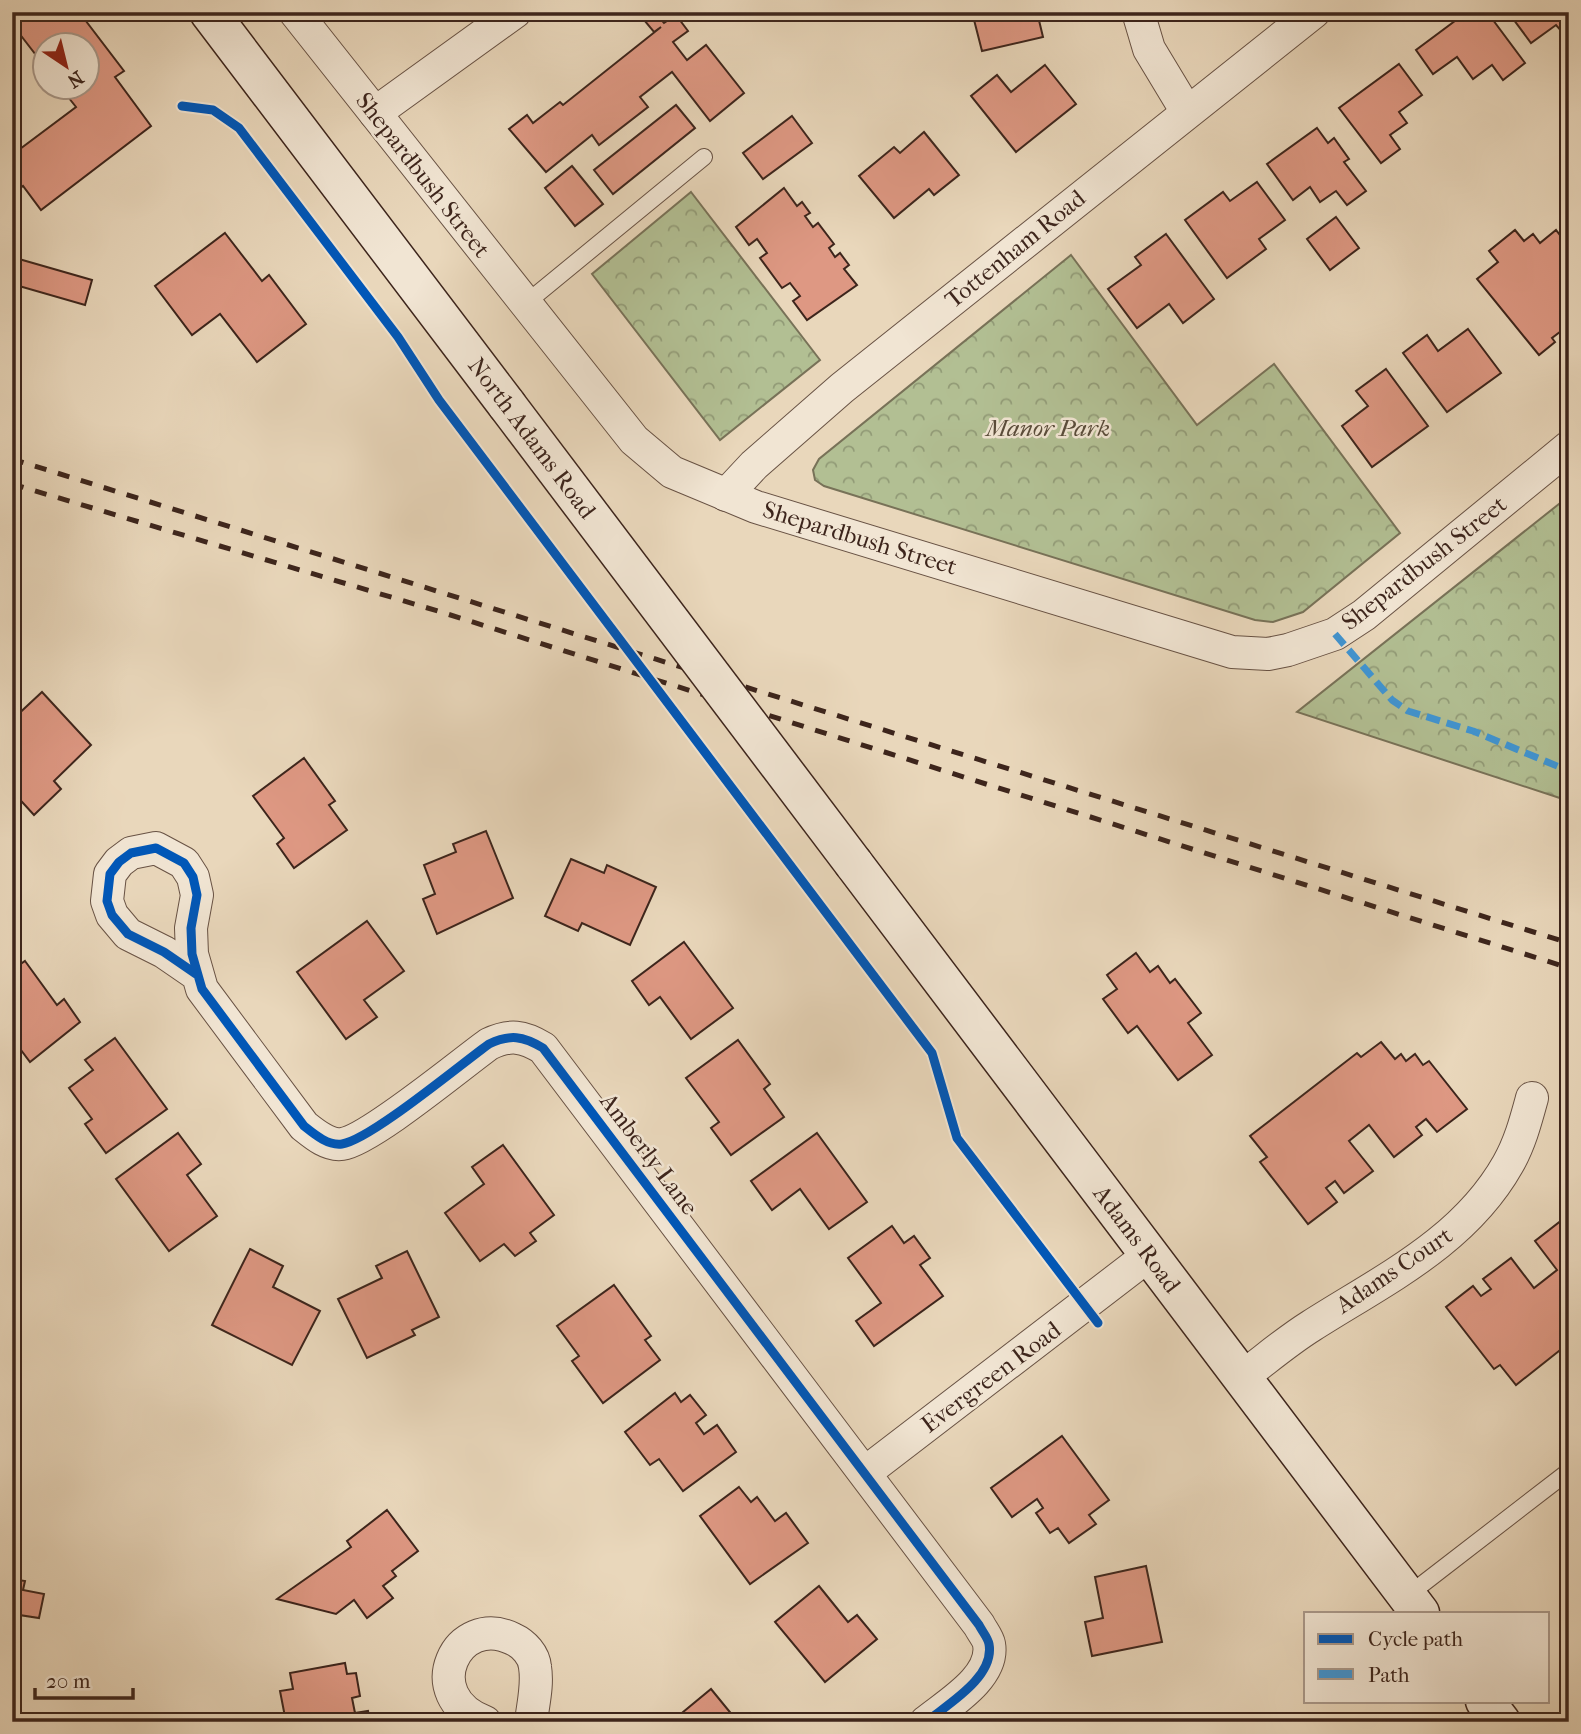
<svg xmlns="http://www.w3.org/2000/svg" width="1581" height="1734" font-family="'IM FELL French Canon',serif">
  <defs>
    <pattern id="forest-crowns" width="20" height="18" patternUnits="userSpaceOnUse" patternTransform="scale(1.75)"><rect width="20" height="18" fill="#b2bf93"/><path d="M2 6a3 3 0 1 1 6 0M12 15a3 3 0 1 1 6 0" fill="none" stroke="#929b77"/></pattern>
  </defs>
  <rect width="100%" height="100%" fill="#e9d7bb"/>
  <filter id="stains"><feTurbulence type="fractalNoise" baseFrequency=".00286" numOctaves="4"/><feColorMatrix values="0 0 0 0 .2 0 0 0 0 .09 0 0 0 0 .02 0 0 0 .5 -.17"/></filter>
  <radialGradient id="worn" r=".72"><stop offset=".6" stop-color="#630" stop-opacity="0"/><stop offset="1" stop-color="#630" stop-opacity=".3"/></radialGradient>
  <g fill="url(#forest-crowns)" stroke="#787258" stroke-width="2">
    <polygon points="691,192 820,360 720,440 592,274"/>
    <polygon points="1071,255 1197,425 1274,364 1400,533 1303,612 1273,622 1255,620 824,486 815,480 813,470 819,459"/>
    <polygon points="1569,496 1569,801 1297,712"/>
  </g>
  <g fill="#de9883" stroke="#3d251c" stroke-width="2">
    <polygon points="12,12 79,12 124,71 115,77 151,126 41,210 23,186 12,194 12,155 76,107 61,88 88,88 88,46 46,46 46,68 12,24"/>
    <polygon points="655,12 664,23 676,15 688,31 673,42 687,60 706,45 744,93 710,121 672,72 640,97 648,107 599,145 592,135 546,172 509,129 527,115 533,123 560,102 563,105 661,27 654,32 644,20"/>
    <polygon points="972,12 1037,12 1043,37 982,51"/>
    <polygon points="1467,12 1487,12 1525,63 1503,80 1492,65 1473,79 1457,57 1433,74 1416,50"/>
    <polygon points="1508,12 1569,12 1569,29 1563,33 1556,25 1531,43"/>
    <polygon points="1399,64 1422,95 1399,112 1407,123 1390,135 1400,149 1381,163 1339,108"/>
    <polygon points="1045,65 1076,104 1016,152 971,96 997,75 1011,92"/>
    <polygon points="676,105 695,128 613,194 594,170"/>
    <polygon points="792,116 812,143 763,179 743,153"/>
    <polygon points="1317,128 1328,143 1334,138 1349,159 1344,162 1366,191 1347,205 1336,191 1320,202 1310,187 1293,200 1267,164"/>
    <polygon points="924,132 959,175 934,195 929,189 894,218 859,176 894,147 900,153"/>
    <polygon points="572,166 603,204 575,226 545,188"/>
    <polygon points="1257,182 1285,220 1259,239 1266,249 1227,278 1185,220 1223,192 1230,201"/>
    <polygon points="784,188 797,206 802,202 810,213 805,216 813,227 818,223 834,244 829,248 835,257 840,253 849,265 844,269 857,285 807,320 793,301 800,296 790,283 782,288 760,258 767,253 757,239 749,245 736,227"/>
    <polygon points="1336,217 1359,248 1330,270 1307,239"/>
    <polygon points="1515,230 1524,241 1533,234 1540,243 1556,230 1569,247 1569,263 1561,269 1569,279 1569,302 1566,304 1569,325 1552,338 1555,342 1539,355 1477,279 1498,262 1489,251"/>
    <polygon points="225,233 262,281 269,275 306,324 257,362 220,314 192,335 155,286"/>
    <polygon points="1166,234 1214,299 1183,323 1169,304 1137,328 1108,289 1141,265 1135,257"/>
    <polygon points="12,257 92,280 85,305 12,284"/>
    <polygon points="1468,329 1501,373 1447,412 1403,353 1427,335 1438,351"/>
    <polygon points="1386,369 1428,426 1372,467 1342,426 1368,406 1356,391"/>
    <polygon points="42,692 91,745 54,781 61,789 34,815 12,791 15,770 12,720"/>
    <polygon points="304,758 335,801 329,805 347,830 294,868 277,844 284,838 253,796"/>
    <polygon points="486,831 513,898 437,934 423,899 435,894 424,865 456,852 453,844"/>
    <polygon points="571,859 604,873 607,865 656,887 630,945 582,923 578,931 545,916"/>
    <polygon points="367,921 404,971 364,1000 377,1017 346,1039 297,972"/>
    <polygon points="684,942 733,1008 691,1039 660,997 649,1005 632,981"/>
    <polygon points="1136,953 1150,972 1158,966 1170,983 1175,979 1201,1013 1188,1023 1212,1055 1178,1080 1137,1026 1128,1033 1103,999 1117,989 1107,975"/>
    <polygon points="25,961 57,1005 64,999 80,1022 30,1062 12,1038 12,970"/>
    <polygon points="115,1038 167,1109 106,1153 85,1124 92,1119 69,1088 93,1070 85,1060"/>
    <polygon points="738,1040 770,1084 764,1089 784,1117 731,1155 711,1128 719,1122 686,1078"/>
    <polygon points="1381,1042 1395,1059 1401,1054 1406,1061 1415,1054 1423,1065 1429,1061 1467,1109 1437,1132 1426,1119 1416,1127 1422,1135 1394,1157 1369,1125 1349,1141 1373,1171 1344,1193 1335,1181 1326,1188 1337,1202 1308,1224 1260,1162 1267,1157 1250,1136 1357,1053 1361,1057"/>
    <polygon points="178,1133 201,1164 187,1175 217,1216 169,1251 116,1179"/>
    <polygon points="817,1133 867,1202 829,1229 800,1189 772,1210 751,1181"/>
    <polygon points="503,1145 554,1215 530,1233 536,1241 515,1256 504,1244 480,1261 445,1213 484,1184 472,1167"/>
    <polygon points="1562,1220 1569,1229 1569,1347 1564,1347 1516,1385 1500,1365 1494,1369 1446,1307 1473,1286 1481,1296 1491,1289 1483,1279 1511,1258 1534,1288 1557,1270 1535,1241"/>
    <polygon points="892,1226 904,1243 914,1236 930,1258 920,1265 943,1296 874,1346 856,1321 881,1303 848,1258"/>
    <polygon points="250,1249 283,1266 273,1287 320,1311 292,1365 212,1325"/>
    <polygon points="407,1251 439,1317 412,1330 415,1335 367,1358 338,1299 382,1278 376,1266"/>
    <polygon points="614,1285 651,1336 645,1340 660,1360 603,1403 572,1361 579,1356 557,1326"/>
    <polygon points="12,1384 21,1384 19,1429 12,1429"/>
    <polygon points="675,1393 681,1402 690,1395 706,1415 696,1423 704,1434 717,1425 736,1452 683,1491 659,1459 650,1465 625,1432"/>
    <polygon points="1062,1436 1109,1500 1089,1515 1096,1524 1069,1543 1058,1528 1050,1533 1036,1513 1043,1508 1037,1499 1012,1517 991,1488"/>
    <polygon points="739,1487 751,1502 757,1497 775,1521 786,1513 808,1543 750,1584 700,1516"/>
    <polygon points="387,1510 418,1551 392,1571 396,1576 383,1586 393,1598 367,1618 354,1600 336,1614 277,1599 351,1547 347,1541"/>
    <polygon points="1146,1566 1162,1642 1092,1656 1085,1622 1103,1618 1095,1577"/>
    <polygon points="12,1579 25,1581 23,1590 44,1594 39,1618 19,1615 17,1626 12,1625"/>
    <polygon points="819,1586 848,1622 857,1615 877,1639 825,1682 775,1622"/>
    <polygon points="345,1663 347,1674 356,1673 360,1696 352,1698 355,1713 368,1711 370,1722 286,1722 280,1691 293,1689 290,1673"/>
    <polygon points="711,1689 738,1722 671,1722"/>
  </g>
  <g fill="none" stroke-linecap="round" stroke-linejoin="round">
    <g stroke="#685244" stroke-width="18">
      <g id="lane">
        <polyline points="525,304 704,157"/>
        <polyline points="1407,1596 1569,1471"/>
      </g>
    </g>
    <g stroke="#685244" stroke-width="34">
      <g id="street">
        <polyline points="295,12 634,440 672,472 756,507 1232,652 1268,654 1288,650 1335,634 1364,615 1569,447"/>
        <polyline points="1138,12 1149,49 1187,112"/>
        <polyline points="375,113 515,12"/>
        <polyline points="726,495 754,465 842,388 1314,12"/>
        <path d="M196,974L164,952L128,934L112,915L107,901L110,874L119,862L131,853L156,848L184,863L193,877L197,895L191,928L192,954L202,989L304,1126C314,1134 328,1146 342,1144C370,1140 461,1064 489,1044C510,1034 523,1036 543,1048L979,1625C982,1631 988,1638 989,1644C995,1677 948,1704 926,1722"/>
        <path d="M1242,1377C1265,1360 1287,1341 1311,1326C1383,1280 1464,1242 1508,1164C1520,1143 1526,1120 1532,1098"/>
        <polyline points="866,1472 1149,1255"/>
        <path d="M485,1722C416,1696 457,1611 513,1639C524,1644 534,1655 535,1667C538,1685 533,1704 531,1722"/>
      </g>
    </g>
    <g stroke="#3d251c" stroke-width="41">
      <g id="secondary">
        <polyline points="209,12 507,405"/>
        <polyline points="854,864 1420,1613"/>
        <polyline points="1485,1701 1501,1722"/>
      </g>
    </g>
    <use href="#lane" stroke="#f1e5d3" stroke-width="16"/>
    <use href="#street" stroke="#f1e5d3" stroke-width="32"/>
    <use href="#secondary" stroke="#f1e5d3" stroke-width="38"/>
    <g stroke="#3d251c" stroke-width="5" stroke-dasharray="12 12" stroke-linecap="butt">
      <polyline points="12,459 1569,943"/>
      <polyline points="12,484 441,612 1569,968"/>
    </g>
    <g stroke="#3d251c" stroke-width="41" stroke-linecap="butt">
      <polyline id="secondary-bridge" points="507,405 854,864"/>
    </g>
    <use href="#secondary-bridge" stroke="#f1e5d3" stroke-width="38"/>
    <polyline stroke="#3f95d4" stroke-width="7" stroke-dasharray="14 7" stroke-linecap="butt" points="1335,634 1392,700 1408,711 1473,731 1569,771"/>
    <g stroke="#f1e5d3" stroke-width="13">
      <g id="cycleway">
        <polyline points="182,106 213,110 239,128 398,337 439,400 932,1053 957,1138 1098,1323"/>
        <path d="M196,974L164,952L128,934L112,915L107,901L110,874L119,862L131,853L156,848L184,863L193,877L197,895L191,928L192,954L202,989L304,1126C314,1134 328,1146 342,1144C370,1140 461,1064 489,1044C510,1034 523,1036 543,1048L979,1625C982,1631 988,1638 989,1644C995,1677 948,1704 926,1722"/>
      </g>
    </g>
    <use href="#cycleway" stroke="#0057b8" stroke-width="9"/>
  </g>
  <g text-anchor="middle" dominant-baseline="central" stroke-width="5" stroke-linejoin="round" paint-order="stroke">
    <g font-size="24" fill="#3d251c" stroke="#f1e5d3">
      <text transform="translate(423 175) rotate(52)">Shepardbush Street</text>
      <text transform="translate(1015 249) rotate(-39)">Tottenham Road</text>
      <text transform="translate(532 438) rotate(53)">North Adams Road</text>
      <text transform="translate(860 538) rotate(17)">Shepardbush Street</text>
      <text transform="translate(1424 563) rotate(-38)">Shepardbush Street</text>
      <text transform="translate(649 1154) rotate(53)">Amberly Lane</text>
      <text transform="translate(1137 1239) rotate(53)">Adams Road</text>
      <text transform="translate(1394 1270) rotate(-34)">Adams Court</text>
      <text transform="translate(991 1377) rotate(-37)">Evergreen Road</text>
    </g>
    <g font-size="24" font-style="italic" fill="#5a4c3a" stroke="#f1e5d3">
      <text x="1048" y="428">Manor Park</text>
    </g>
  </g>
  <rect width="1581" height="1734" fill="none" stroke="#e9d7bb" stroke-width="42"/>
  <rect x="14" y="14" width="1553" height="1706" fill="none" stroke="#3d251c" stroke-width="3.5"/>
  <rect x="21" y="21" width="1539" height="1692" fill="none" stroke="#3d251c" stroke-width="2"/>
  <rect x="1304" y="1612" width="245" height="91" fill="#f1e5d3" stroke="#a9988a" stroke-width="2"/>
  <rect x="1318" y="1634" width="35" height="10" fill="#0057b8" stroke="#a9988a" stroke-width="2"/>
  <text x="1368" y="1646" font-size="21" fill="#3d251c">Cycle path</text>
  <rect x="1318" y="1669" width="35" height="10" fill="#3f95d4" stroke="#a9988a" stroke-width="2"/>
  <text x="1368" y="1682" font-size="21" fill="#3d251c">Path</text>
  <g transform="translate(66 66) rotate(145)"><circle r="33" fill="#f1e5d3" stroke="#a9988a" stroke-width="2"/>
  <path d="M0-5L12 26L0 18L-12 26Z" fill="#8f2418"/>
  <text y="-10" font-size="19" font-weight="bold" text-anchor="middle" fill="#3d251c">N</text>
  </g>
  <path d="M35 1688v10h98v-10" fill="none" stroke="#3d251c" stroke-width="3.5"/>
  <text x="46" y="1688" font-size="21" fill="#3d251c" stroke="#f1e5d3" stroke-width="5" paint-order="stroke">20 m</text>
  <rect width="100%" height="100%" filter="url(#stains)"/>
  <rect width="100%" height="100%" fill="url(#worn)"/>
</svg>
